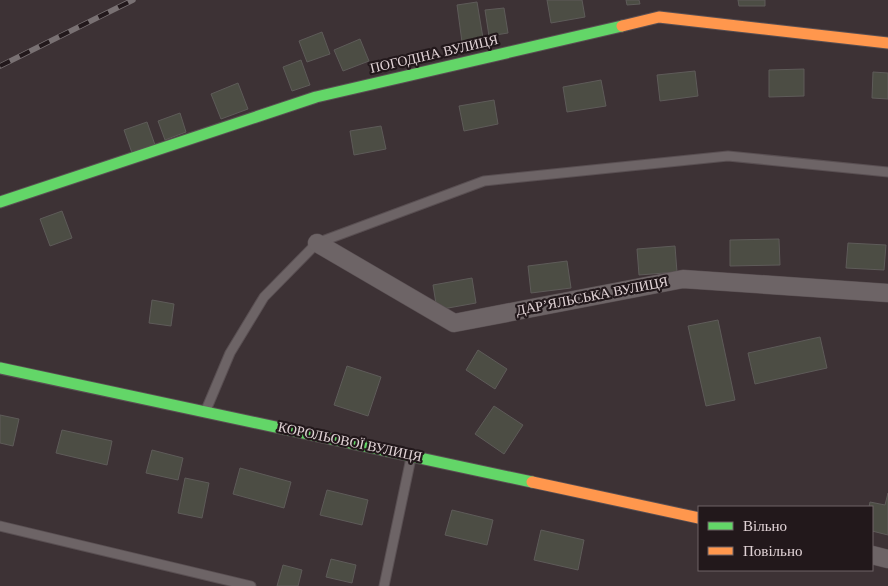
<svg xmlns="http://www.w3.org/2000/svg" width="888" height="586" font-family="'Times New Roman',serif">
  <rect width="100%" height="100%" fill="#3d3235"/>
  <g fill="#4c4d44" stroke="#5e5b59">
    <polygon points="547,0 582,0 585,17 551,23"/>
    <polygon points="626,0 639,0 640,4 627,5"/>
    <polygon points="738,0 765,0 765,6 739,6"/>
    <polygon points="477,2 483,38 462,42 457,5"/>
    <polygon points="504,8 508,33 489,36 485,10"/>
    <polygon points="322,32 330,54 307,62 299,41"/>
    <polygon points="360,39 369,61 343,71 334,50"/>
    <polygon points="301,60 310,85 292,91 283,67"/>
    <polygon points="804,69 804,96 769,97 769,70"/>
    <polygon points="695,71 698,96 660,101 657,75"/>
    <polygon points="873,72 888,73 888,99 872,98"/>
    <polygon points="601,80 606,106 567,112 563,87"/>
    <polygon points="238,83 248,109 221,119 211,94"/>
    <polygon points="494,100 498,124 464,131 459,106"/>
    <polygon points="180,113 186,132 165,140 158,121"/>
    <polygon points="147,122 155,145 132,153 124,130"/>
    <polygon points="381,126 386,149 354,155 350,131"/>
    <polygon points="62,211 72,238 50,246 40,219"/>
    <polygon points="779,239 780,265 730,266 730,240"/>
    <polygon points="848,243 886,245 884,270 846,268"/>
    <polygon points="675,246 677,272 639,275 637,249"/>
    <polygon points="567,261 571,288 531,293 528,266"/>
    <polygon points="472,278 476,303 437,310 433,285"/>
    <polygon points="152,300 174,304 171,326 149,323"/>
    <polygon points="718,320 735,400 706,406 688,326"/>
    <polygon points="820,337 827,368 755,384 748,353"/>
    <polygon points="478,350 507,369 495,389 466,370"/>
    <polygon points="347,366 381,377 368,416 334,405"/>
    <polygon points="494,406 523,425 504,454 475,434"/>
    <polygon points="0,415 19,419 13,446 0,443"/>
    <polygon points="62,430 112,441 107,465 56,453"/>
    <polygon points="152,450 183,458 178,480 146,473"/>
    <polygon points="240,468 291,482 284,508 233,494"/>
    <polygon points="185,478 209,483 202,518 178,513"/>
    <polygon points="327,490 368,500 362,525 320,515"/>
    <polygon points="888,493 888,535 872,531 872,507 869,507 870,502 885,505"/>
    <polygon points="452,510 493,520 487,545 445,535"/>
    <polygon points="541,530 584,540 578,570 534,560"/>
    <polygon points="331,559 356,565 352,583 326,577"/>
    <polygon points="283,565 302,570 298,586 277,586"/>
  </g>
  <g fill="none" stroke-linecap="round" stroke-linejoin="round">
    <g stroke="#594f52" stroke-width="11">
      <g id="lane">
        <polyline points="206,410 230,353 264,297 317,243 484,181 728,156 888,172"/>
        <polyline points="0,526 251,586"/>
        <polyline points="384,586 411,458"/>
      </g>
    </g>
    <g stroke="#594f52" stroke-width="19">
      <g id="street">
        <polyline points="317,243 454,323 683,279 888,293"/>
        <polyline points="872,555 888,559"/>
      </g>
    </g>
    <g stroke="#594f52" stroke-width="13">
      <g id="fast">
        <polyline points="0,202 316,97 622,26"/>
        <polyline points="0,368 532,482"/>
      </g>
    </g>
    <g stroke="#594f52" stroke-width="13">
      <g id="slow">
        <polyline points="622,26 659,17 888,43"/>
        <polyline points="532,482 699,518"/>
      </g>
    </g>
    <use href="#lane" stroke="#6d6466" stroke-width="9"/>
    <use href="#street" stroke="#6d6466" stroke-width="18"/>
    <use href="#fast" stroke="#63d668" stroke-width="11"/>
    <use href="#slow" stroke="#ff974d" stroke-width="11"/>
    <g stroke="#797173" stroke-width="5.5">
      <polyline id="rail" points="0,66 133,0"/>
    </g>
    <use href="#rail" stroke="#22181b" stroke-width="4" stroke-dasharray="11" stroke-linecap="butt"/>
  </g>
  <g text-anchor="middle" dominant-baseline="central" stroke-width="4.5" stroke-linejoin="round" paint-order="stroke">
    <g font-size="14" fill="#e1d3d6" stroke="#22181b">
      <text transform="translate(434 54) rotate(-13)">ПОГОДІНА ВУЛИЦЯ</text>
      <text transform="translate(592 296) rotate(-11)">ДАР’ЯЛЬСЬКА ВУЛИЦЯ</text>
      <text transform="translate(350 442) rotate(12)">КОРОЛЬОВОЇ ВУЛИЦЯ</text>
    </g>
  </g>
  <rect x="698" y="506" width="175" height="65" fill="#22181b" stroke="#6e6366"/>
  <rect x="708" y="522" width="25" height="8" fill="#63d668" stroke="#6e6366"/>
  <text x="743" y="531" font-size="15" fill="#e1d3d6">Вільно</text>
  <rect x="708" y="547" width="25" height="8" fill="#ff974d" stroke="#6e6366"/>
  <text x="743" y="556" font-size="15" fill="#e1d3d6">Повільно</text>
</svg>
